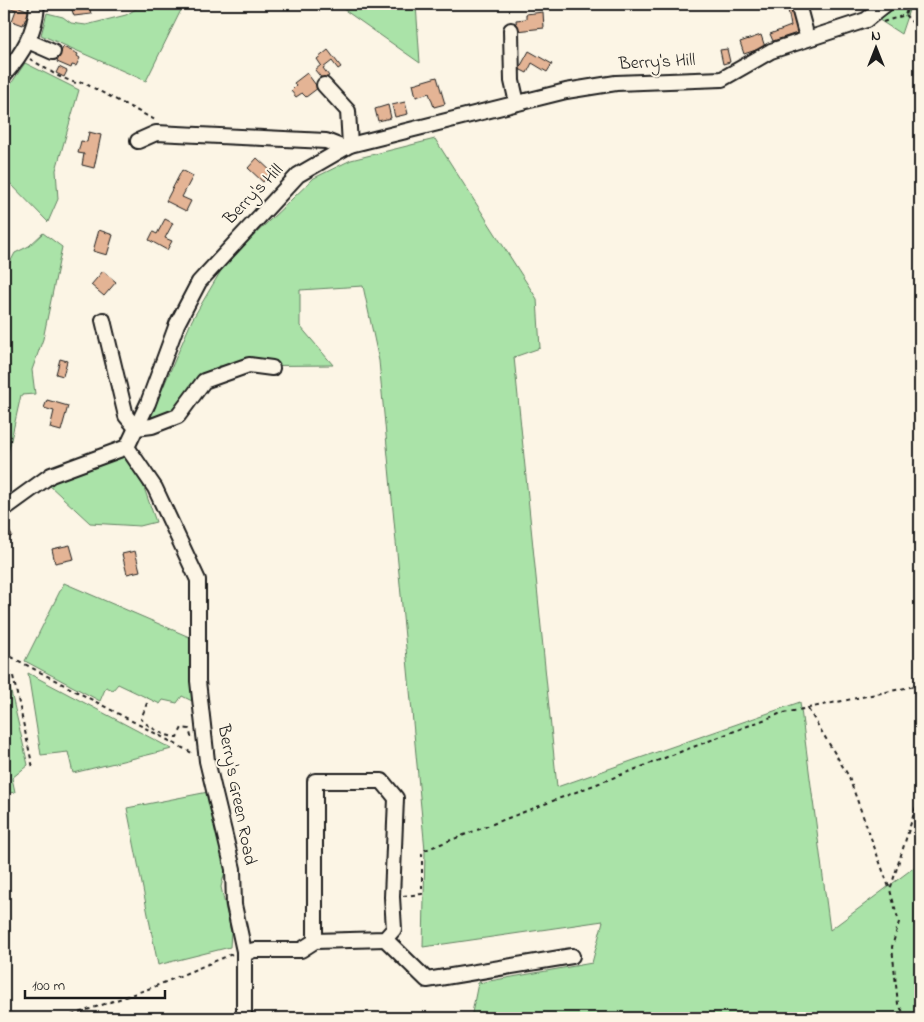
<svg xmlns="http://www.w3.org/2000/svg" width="924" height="1022" font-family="'Indie Flower',sans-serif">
  <rect width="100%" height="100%" fill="#fcf5e5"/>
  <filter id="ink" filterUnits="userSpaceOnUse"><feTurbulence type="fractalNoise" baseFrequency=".02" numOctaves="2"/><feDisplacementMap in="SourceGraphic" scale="10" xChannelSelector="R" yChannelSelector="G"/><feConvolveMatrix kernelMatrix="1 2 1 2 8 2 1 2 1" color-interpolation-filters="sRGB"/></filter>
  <g filter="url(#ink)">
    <g fill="#aae3a8" stroke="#638062">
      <polygon points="144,4 184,4 146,81 41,35 47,13 63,17 71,23 86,25 126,15"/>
      <polygon points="336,4 416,4 420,63"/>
      <polygon points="873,4 911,4 901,34 870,14"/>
      <polygon points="25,63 79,90 56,170 58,199 48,222 4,177 4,94"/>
      <polygon points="435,139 537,299 540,348 514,357 557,787 800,702 830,930 920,863 920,1018 471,1018 478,983 592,963 603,921 423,947 425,850 379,361 363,286 300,290 300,326 333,365 219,366 196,379 173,410 150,418 192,320 226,262 314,178 351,160"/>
      <polygon points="43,233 62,247 43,339 32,370 35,394 21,395 6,462 8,479 4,482 4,302 8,266 15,253 29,246"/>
      <polygon points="124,451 142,482 156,522 140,526 90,523 48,484 62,474"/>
      <polygon points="64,583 194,639 198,704 182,696 177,703 163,700 160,704 118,684 113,690 106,687 100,701 25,661"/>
      <polygon points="4,671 7,675 28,765 12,778 15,792 4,794"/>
      <polygon points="28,673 172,749 73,773 68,752 41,755"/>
      <polygon points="208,792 225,871 221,887 231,932 230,947 158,965 127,808"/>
    </g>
    <g fill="#e4b495" stroke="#1c1c1c">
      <polygon points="9,4 18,4 17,6 29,11 23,25 12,21 16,10 8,7"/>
      <polygon points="70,4 89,4 91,14 74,16"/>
      <polygon points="762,4 783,4 763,9"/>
      <polygon points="787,4 795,4 800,32 773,41 770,34 791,26"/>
      <polygon points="543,12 544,28 517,31 516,20 526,19 526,14"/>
      <polygon points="761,35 765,47 744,54 740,42"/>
      <polygon points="63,47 78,54 77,56 80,58 76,66 72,65 71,68 57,62"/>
      <polygon points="727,49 730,62 723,64 720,50"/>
      <polygon points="328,50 341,67 338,69 332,61 323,68 329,76 323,80 315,70 321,65 317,59"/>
      <polygon points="529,51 552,64 547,72 532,63 527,73 519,69"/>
      <polygon points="59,67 67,71 64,77 56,73"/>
      <polygon points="307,73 318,88 306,97 302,93 296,97 291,91 296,86 294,83"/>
      <polygon points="437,77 445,104 434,107 429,93 416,97 413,84"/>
      <polygon points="405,102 408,114 395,117 392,105"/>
      <polygon points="388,105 391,118 378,121 375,109"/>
      <polygon points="89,132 101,135 94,168 82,165 84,154 78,153 81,141 87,142"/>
      <polygon points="257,158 273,173 263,182 248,168"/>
      <polygon points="182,170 193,176 182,197 191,201 186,211 166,201"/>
      <polygon points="165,219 173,223 165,238 172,241 167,250 149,240 153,232 157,234"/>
      <polygon points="99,230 113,235 107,255 93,251"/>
      <polygon points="103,271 116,282 104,296 91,285"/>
      <polygon points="60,359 67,361 63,376 56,374"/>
      <polygon points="47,400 68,406 61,431 50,428 54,411 44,408"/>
      <polygon points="6,525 12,536 4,541 4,526"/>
      <polygon points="70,545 74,559 55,563 52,549"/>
      <polygon points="135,551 140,571 127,574 122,554"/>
    </g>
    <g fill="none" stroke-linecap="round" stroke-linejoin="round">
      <g stroke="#1c1c1c" stroke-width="18">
        <g id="minor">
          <polyline points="798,4 805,30"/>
          <polyline points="511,30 512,81 517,103"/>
          <polyline points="28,41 53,52"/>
          <path d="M4,75C22,54 36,32 37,4"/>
          <polyline points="324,85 348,111 350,145"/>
          <polyline points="138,141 156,133 326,141 344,148"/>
          <polyline points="103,320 126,416 136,428 152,426 178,416 204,381 249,365 272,368"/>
          <polyline points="127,447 155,488 198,580 198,681 207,761 233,869 234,905 244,951 244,1018"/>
          <polyline points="4,509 51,475 127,447 148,403 177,324 199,282 298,175 350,145 566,91 616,83 722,79 771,51 866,20 886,4"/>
          <polyline points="385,939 427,980 572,956"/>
          <polyline points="244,954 254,950 301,950 315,941 385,939 394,929 392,897 396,798 382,781 315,781 315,941"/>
        </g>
      </g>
      <g stroke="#1c1c1c" stroke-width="2" stroke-dasharray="4 4" stroke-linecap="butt">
        <polyline points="905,15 920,30"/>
        <polyline points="883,22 905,15 909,4"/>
        <polyline points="30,59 58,76 78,84 82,82 157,121"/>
        <polyline points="4,653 194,754"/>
        <polyline points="4,663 13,676 33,768"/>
        <path d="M147,703L141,719C149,727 165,737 177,737L182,728L189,729L192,740"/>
        <polyline points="808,709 848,775 890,890"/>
        <polyline points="403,896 422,894 422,854 425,850 779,714 920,685"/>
        <polyline points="64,1018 151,988 232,954"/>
        <polyline points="907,1018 898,1004 892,947 899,922 890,890 920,794"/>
      </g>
      <use href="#minor" stroke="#fcf5e5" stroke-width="14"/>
    </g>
  </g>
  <g text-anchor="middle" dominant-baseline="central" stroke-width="4" stroke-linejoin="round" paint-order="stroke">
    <g font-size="18" fill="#1c1c1c" stroke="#fcf5e5">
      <text transform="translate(657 63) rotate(-3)">Berry's Hill</text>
      <text transform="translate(254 195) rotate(-46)">Berry's Hill</text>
      <text transform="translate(236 795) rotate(79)">Berry's Green Road</text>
    </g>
  </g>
  <rect width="924" height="1022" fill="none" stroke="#fcf5e5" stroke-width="20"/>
  <rect x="10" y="10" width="904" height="1002" fill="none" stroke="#1c1c1c" stroke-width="2" filter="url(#ink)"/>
  <g transform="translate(876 48)" stroke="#fcf5e5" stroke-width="4" paint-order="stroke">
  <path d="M0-4L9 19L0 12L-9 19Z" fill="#1c1c1c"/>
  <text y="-8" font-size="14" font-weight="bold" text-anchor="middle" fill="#1c1c1c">N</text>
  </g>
  <path d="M25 990v8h140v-8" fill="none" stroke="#1c1c1c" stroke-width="2.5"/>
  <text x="32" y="990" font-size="15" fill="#1c1c1c" stroke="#fcf5e5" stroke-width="4" paint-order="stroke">100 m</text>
</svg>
